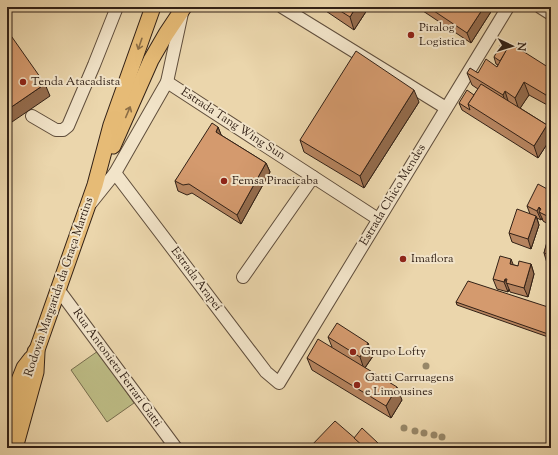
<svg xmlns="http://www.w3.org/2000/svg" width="558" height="455" font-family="'Sorts Mill Goudy',serif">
  <rect width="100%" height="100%" fill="#ebd6ac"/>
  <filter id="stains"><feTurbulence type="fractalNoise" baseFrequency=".005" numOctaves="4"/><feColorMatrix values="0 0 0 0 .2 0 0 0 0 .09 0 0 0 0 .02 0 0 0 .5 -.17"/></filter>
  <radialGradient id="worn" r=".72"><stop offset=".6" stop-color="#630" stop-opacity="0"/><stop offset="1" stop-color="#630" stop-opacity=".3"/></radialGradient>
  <polygon fill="#bdbc85" stroke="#786e4e" points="98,351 134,403 107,422 71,370"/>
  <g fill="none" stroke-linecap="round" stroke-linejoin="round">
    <g stroke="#604e3c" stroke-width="14">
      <g id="minor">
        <polyline points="282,7 446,108"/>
        <polyline points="540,7 551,14"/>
        <polyline points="167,82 378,219"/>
        <polyline points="32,116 56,130 63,130 68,126 94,65 117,7"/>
        <polyline points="115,173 266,372 279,383 508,7"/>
        <polyline points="91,203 115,173 167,82 182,13"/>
        <polyline points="243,277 313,177"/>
        <polyline points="58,289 176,448"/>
      </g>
    </g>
    <g stroke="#322116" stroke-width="17">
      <g id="major">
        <polyline points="113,146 151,60 166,34 184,7"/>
        <polyline points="32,364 95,185 111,125 153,7"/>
        <polyline points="7,435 19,402"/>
      </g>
    </g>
    <g stroke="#322116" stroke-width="19">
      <g id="highway">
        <polyline points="7,413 25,368 32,359"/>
        <polyline points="14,448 35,372 36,352"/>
      </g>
    </g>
    <use href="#minor" stroke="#f2e4c9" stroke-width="12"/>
    <use href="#major" stroke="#e6bb76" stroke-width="15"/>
    <use href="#highway" stroke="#e6bb76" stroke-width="17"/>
  </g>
  <g fill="#988869">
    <circle cx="426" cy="366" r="3.5"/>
    <circle cx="404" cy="428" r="3.5"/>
    <circle cx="415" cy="431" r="3.5"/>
    <circle cx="424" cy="433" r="3.5"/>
    <circle cx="434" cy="435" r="3.5"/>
    <circle cx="442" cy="437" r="3.5"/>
  </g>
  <g fill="#b6845f" stroke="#322116">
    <polygon points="320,7 369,7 354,30"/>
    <polygon points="417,7 494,7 471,43"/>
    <polygon points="507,49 551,69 551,107 529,95 520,108 547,125 549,133 551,130 551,140 551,138 538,158 462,110 459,103 474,95 478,89 472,85 467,73 478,73 497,67 498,65 496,64 494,57"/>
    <polygon points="419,102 364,188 304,152 300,140"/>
    <polygon points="218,127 221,135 266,163 270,172 241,224 192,193 187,195 178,191 175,181"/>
    <polygon points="549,190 551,196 551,226 543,221 542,218 541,220 537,218 539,225 531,249 512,242 509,233 530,214 527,206"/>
    <polygon points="551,230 551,264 547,263 544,253"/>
    <polygon points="531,264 534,274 528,297 510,292 509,289 508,292 497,289 493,279 514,265 518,266"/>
    <polygon points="456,302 551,308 551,338 457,305"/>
    <polygon points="328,337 368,343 373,356 365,368 402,400 391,418 312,370 307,358 332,347"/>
  </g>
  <g fill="#946c4d" stroke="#322116">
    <polygon points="356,7 369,7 354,30 350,17"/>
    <polygon points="484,7 494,7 471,43 467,33"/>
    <polygon points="524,82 529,95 519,110 515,98"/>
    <polygon points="45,84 50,96 9,124 7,119 7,110"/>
    <polygon points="550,89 551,93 551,107 546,95"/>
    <polygon points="414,90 419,102 364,188 360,176"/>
    <polygon points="505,91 509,104 507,107 503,95"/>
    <polygon points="547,125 550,134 549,134 551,138 538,158 534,146"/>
    <polygon points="218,127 222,137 216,132"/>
    <polygon points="266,163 270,172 241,224 237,215"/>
    <polygon points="549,190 551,196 547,194"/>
    <polygon points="539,207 541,213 539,212 542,218 541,220 537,211"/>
    <polygon points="536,216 539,225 531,249 528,239"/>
    <polygon points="511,259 515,269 510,264"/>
    <polygon points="531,264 534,274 528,297 524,288"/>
    <polygon points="505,279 509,289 508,292 504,282"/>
    <polygon points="368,343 373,356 364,369 360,357"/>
    <polygon points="397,387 402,400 391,418 386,406"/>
    <polygon points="378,443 379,446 378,448 373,448"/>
  </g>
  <g fill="#d49a6e" stroke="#322116">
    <polygon points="334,7 356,7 350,17"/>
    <polygon points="428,7 484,7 467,33"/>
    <polygon points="7,30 45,84 7,110"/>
    <polygon points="510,43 551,69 551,90 550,89 546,95 524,82 515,98 505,91 503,95 467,73 470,68 478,73 486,59 497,67"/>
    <polygon points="501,44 507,49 500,61 494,57"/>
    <polygon points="356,51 414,90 360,176 300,140"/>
    <polygon points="481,84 547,125 534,146 468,104"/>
    <polygon points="467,90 474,95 468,104 470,110 459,103"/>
    <polygon points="212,123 218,127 216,132 266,163 237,215 189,184 183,185 175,181"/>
    <polygon points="551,130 551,135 549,134"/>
    <polygon points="538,184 549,190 547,194 551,196 551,218 539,212 541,209 539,207 537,211 527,206"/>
    <polygon points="517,209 536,216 528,239 509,233"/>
    <polygon points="550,230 551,230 551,255 544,253"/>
    <polygon points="500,256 511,259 510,264 518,266 519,261 531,264 524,288 506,283 507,279 505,279 504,282 493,279"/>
    <polygon points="468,281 551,308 551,335 456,302"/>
    <polygon points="337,323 368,343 360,357 328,337"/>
    <polygon points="318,339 397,387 386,406 307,358"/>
    <polygon points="335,421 365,447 365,448 311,448 310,447"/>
    <polygon points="362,428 378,443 373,448 365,448 354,438"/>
  </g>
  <defs><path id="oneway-shaft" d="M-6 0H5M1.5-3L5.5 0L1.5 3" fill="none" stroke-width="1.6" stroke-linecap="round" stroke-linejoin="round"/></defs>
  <g stroke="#8c6e46">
    <use href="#oneway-shaft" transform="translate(140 44) rotate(109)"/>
    <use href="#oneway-shaft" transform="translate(128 112) rotate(-67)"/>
  </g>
  <g fill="#8f2418" stroke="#f2e4c9" stroke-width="1.5">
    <circle cx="411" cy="35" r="4"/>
    <circle cx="23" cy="82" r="4"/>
    <circle cx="224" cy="181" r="4"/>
    <circle cx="403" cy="259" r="4"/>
    <circle cx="353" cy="352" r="4"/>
    <circle cx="357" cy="385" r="4"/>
  </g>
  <g text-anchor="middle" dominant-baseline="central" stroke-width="4" stroke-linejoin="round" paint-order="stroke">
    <g font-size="12" fill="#322116" stroke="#f2e4c9" text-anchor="start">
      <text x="419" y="28">Piralog<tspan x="419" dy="14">Logistica</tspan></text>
      <text x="31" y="82">Tenda Atacadista</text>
      <text x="232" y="181">Femsa Piracicaba</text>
      <text x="411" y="259">Imaflora</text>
      <text x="361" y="352">Grupo Lofty</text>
      <text x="365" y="378">Gatti Carruagens<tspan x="365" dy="14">e Limousines</tspan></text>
    </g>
    <g font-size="12" fill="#322116" stroke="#f2e4c9">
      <text transform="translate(233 124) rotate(33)">Estrada Tang Wing Sun</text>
      <text transform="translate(393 195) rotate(-59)">Estrada Chico Mendes</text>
      <text transform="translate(196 279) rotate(53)">Estrada Arapeí</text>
      <text transform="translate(59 287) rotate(-71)">Rodovia Margarida da Graça Martins</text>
      <text transform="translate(117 368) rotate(54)">Rua Antonieta Ferrari Gatti</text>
    </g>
  </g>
  <rect width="558" height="455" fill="none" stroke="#ebd6ac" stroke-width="24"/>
  <rect x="8" y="8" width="542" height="439" fill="none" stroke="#322116" stroke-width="2"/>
  <rect x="12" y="12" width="534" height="431" fill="none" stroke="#322116"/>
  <g transform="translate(512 46) rotate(94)" stroke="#f2e4c9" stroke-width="3" paint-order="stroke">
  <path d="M0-3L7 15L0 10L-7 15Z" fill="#322116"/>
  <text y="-6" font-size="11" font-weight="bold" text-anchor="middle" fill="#322116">N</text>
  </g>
  <rect width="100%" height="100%" filter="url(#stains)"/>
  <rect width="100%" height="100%" fill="url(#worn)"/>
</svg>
